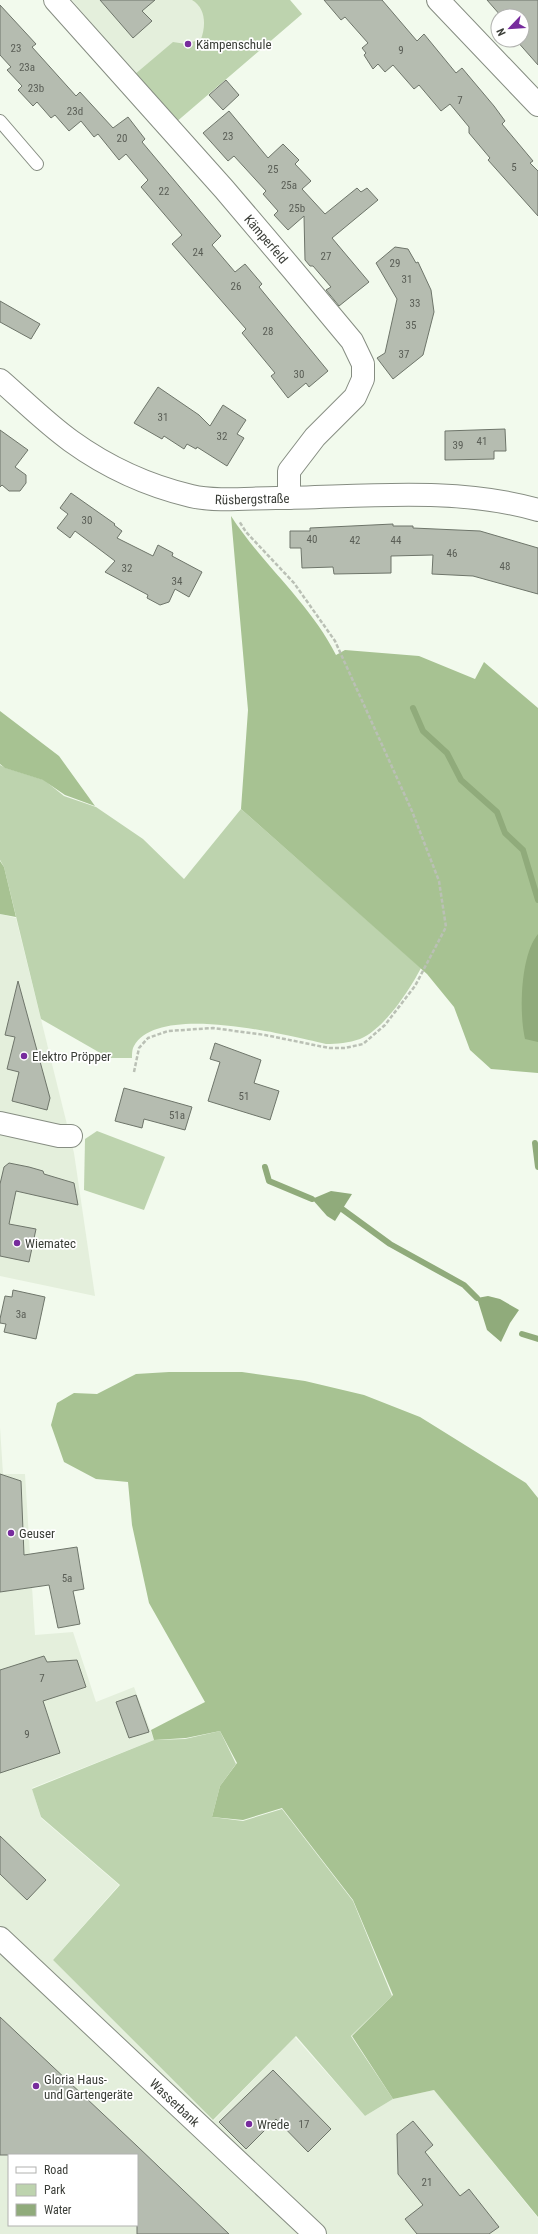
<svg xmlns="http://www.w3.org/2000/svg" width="538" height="2234" font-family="'Roboto Condensed',sans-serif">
  <rect width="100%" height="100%" fill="#f2faed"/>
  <g fill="#e4efdc" fill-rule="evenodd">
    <polygon points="72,0 290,0 302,14 175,123"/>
    <polygon points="0,914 16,918 74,1153 95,1296 0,1276"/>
    <path d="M0,1427L3,1474H25L35,1635L73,1632L96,1702L134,1687L154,1740L32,1788L41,1818L119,1885L53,1960L213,2121L295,2037L365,2116L393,2099L434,2090L538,2218V2234H0ZM9,2155H137V2225H9Z"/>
  </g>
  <g fill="#bdd3ae">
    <path d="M192,0H290L302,14L175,123L134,75L173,42L186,44L201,39C206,26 206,8 192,0Z"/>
    <path d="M0,765L6,768L44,780L64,796L96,807L143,839L184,879L241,809L421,968C409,991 384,1029 360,1039C349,1043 337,1044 326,1044C286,1035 158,1002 134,1046C132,1049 132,1055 132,1058H109L41,1019L4,867L0,860Z"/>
    <polygon points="97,1131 165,1157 144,1210 84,1190 85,1139"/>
    <polygon points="220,1731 236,1764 220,1786 212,1817 243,1821 282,1809 353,1901 392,1996 351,2036 393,2099 365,2116 296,2036 213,2120 53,1960 120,1885 41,1817 32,1789 154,1740 185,1739"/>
  </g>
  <g fill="#a7c292">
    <path d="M231,516C262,564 310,603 336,655L345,650L419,656L475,679L484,662L538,708V1073L491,1069L470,1050L454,1007L427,974L241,809L248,710Z"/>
    <polygon points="0,711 59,756 95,806 65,795 43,780 5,768 0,764"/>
    <polygon points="0,861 4,867 16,917 0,914"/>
    <polygon points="169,1372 242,1372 305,1381 364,1395 420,1417 526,1483 538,1498 538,2217 434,2090 393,2099 352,2036 393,1995 353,1900 282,1808 243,1820 212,1817 220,1786 237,1763 220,1731 186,1738 154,1740 151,1730 205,1702 149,1603 132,1525 128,1482 96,1479 64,1462 51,1425 57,1403 74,1393 97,1394 136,1374"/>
  </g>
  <g fill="#90ab7b">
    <path d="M538,934V1042L525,1039C519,1013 520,956 538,934Z"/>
    <polygon points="331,1191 352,1194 335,1221 327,1216 312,1199"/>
    <polygon points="488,1296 500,1299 519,1310 510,1323 501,1342 487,1330 477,1298"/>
  </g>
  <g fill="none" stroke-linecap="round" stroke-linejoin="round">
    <g stroke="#90ab7b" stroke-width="6">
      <polyline points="413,708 423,731 447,753 461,780 497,812 505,833 523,850 538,900"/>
      <polyline points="535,1143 538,1167"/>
      <polyline points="265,1167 269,1181 312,1199"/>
      <polyline points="342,1209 390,1244 464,1285 477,1298"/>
      <polyline points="522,1334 538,1339"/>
    </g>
  </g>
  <g fill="#b5bcb0" stroke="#6e756a">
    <polygon points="100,0 155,0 142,11 152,21 133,38"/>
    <polygon points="324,0 382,0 417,41 424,34 456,73 462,68 494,106 505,121 502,124 533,161 530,163 538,171 538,216 488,160 490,158 469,133 469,127 450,104 441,111 419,85 414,89 393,65 385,72 378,64 373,69 364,55 366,53 362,48 368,43 345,17 341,20"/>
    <polygon points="487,0 538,0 538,65 516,40 522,40 522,16 501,16"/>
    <polygon points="0,5 36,44 32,47 76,96 80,92 113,128 128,117 145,139 142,142 221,236 212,245 235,272 245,264 262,284 259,287 328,371 309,387 306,383 288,398 271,376 275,373 242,333 246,329 172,244 182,235 141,187 148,180 126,154 119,160 98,134 94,137 81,121 69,131 55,115 51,118 37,102 33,106 18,90 22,86 7,70 11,67 0,55"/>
    <polygon points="226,80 239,95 223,110 209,95"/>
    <polygon points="229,111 268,158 283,144 299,160 295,164 311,181 302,189 325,214 357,188 361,192 367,188 378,200 332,238 369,282 339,306 326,290 331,287 313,266 310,266 305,260 304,216 288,230 274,215 278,211 263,194 266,191 234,156 228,161 203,133"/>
    <polygon points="395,247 408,249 416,263 418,262 431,290 434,312 423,355 393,379 377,358 385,353 397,299 376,263"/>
    <polygon points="0,301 40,324 31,339 0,322"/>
    <polygon points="158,387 199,415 210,426 223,405 246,420 237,434 244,438 227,466 197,447 196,449 187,444 184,449 164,436 162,439 134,423"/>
    <polygon points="505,429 506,451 494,451 494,459 445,460 445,431"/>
    <polygon points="0,430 28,450 15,467 26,475 26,483 20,491 9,491 2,485 0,487"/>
    <polygon points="71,493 115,524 114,525 122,531 117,538 153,556 158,545 173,553 172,556 202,572 189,597 175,589 169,602 160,605 147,598 148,595 105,572 115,561 75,531 70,538 57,528 68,514 60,508"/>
    <polygon points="393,524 393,526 413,526 413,528 480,531 538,548 538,594 473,576 432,574 433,555 391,556 391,573 334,574 333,567 302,568 301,548 290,548 290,531 310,531 310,528"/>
    <polygon points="18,981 50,1098 47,1110 12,1101 19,1072 7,1069 15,1037 5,1035"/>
    <polygon points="215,1043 261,1060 254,1083 279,1091 270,1120 208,1101 220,1062 210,1059"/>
    <polygon points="124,1088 192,1107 185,1130 144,1119 142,1128 115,1121"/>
    <polygon points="9,1163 29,1167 43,1171 44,1174 74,1183 78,1205 16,1191 9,1224 36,1229 29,1262 0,1256 0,1184 4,1167"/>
    <polygon points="13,1290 45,1297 36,1339 4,1332 6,1324 0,1323 0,1319 5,1296 12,1297"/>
    <polygon points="0,1474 21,1481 24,1555 77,1547 84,1589 73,1591 80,1624 58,1628 49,1585 0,1592"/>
    <polygon points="44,1656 47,1662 77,1660 86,1687 43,1701 60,1753 0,1773 0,1670"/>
    <polygon points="136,1695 149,1732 129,1738 116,1702"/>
    <polygon points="0,1836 46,1880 27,1900 0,1874"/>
    <polygon points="0,2017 137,2146 229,2234 137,2234 137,2155 0,2155"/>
    <polygon points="273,2070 331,2129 308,2152 276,2119 246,2149 219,2122"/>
    <polygon points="413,2121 433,2145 425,2152 460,2196 469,2189 499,2227 489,2234 417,2234 405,2219 423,2205 398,2174 397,2134"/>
  </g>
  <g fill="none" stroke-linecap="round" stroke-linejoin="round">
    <g stroke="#868d82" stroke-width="14">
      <polyline id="lane" points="0,121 37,164"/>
    </g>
    <g stroke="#868d82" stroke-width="24">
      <g id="street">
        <path id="s1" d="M55,0L224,189L292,269L352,341L363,364V379L355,397L315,437L289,471V498"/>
        <polyline points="438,0 538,105"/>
        <path id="s2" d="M0,380C23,400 46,423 71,441C107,467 149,486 191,496C216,502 250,498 276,498C361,497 456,486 538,510"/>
        <polyline points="0,1123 59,1136 71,1136"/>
        <path id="s3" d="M0,1938L315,2234"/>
      </g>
    </g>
    <polyline stroke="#bac0b5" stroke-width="2.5" stroke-dasharray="4 2" stroke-linecap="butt" points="134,1072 139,1048 148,1038 168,1031 213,1028 265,1035 329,1048 345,1048 363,1044 385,1025 415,986 446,927 439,881 412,811 335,641 294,583 246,532 239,521"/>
    <use href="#lane" stroke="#fff" stroke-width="12"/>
    <use href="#street" stroke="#fff" stroke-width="22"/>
  </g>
  <g fill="#772b9d" stroke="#fff" stroke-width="1.5">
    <circle cx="188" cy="44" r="4"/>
    <circle cx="24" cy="1056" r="4"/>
    <circle cx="17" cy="1243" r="4"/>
    <circle cx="11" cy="1533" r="4"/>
    <circle cx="36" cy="2086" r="4"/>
    <circle cx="249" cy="2124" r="4"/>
  </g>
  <g text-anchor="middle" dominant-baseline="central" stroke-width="3.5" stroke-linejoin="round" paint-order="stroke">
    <g font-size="11" fill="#5a5e56">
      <text x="16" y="48">23</text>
      <text x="401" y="50">9</text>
      <text x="27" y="67">23a</text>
      <text x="36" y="88">23b</text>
      <text x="460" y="100">7</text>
      <text x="75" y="111">23d</text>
      <text x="228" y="136">23</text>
      <text x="122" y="138">20</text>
      <text x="514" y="167">5</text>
      <text x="273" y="169">25</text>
      <text x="289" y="185">25a</text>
      <text x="164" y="191">22</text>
      <text x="297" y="208">25b</text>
      <text x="198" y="252">24</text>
      <text x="326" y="256">27</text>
      <text x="395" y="263">29</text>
      <text x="407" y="279">31</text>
      <text x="236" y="286">26</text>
      <text x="415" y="303">33</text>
      <text x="411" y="325">35</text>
      <text x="268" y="331">28</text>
      <text x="404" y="354">37</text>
      <text x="299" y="374">30</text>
      <text x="163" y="417">31</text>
      <text x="222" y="436">32</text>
      <text x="482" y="441">41</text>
      <text x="458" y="445">39</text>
      <text x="87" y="520">30</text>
      <text x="312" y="539">40</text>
      <text x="355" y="540">42</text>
      <text x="396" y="540">44</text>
      <text x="452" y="553">46</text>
      <text x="505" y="566">48</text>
      <text x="127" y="568">32</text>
      <text x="177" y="581">34</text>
      <text x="244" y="1096">51</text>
      <text x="177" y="1115">51a</text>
      <text x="21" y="1314">3a</text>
      <text x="67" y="1578">5a</text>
      <text x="42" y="1678">7</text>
      <text x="27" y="1734">9</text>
      <text x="304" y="2124">17</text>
      <text x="427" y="2182">21</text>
    </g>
    <g font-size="13" fill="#3b3e38" stroke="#fff" text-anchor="start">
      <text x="196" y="44">Kämpenschule</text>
      <text x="32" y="1056">Elektro Pröpper</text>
      <text x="25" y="1243">Wiematec</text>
      <text x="19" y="1533">Geuser</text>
      <text x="44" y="2079">Gloria Haus-<tspan x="44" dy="15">und Gartengeräte</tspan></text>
      <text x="257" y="2124">Wrede</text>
    </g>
    <g font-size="13" fill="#3b3e38" stroke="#fff">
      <text stroke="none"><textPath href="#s1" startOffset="319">Kämperfeld</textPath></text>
      <text stroke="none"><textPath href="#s2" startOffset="288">Rüsbergstraße</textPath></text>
      <text stroke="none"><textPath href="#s3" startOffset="240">Wasserbank</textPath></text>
    </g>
  </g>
  <rect x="8" y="2154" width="130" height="72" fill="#ffffff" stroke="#b1b2af"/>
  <rect x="16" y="2167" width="20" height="6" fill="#ffffff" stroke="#b1b2af"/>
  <text x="44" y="2174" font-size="12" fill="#3b3e38">Road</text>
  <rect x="16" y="2184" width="20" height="12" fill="#bdd3ae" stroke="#b1b2af"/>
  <text x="44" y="2194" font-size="12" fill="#3b3e38">Park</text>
  <rect x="16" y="2204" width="20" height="12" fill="#90ab7b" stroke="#b1b2af"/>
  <text x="44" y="2214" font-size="12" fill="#3b3e38">Water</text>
  <g transform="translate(510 28) rotate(245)"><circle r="19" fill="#ffffff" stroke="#b1b2af"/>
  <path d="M0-3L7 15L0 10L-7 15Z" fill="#772b9d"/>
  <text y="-6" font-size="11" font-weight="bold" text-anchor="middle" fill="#3b3e38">N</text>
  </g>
</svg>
